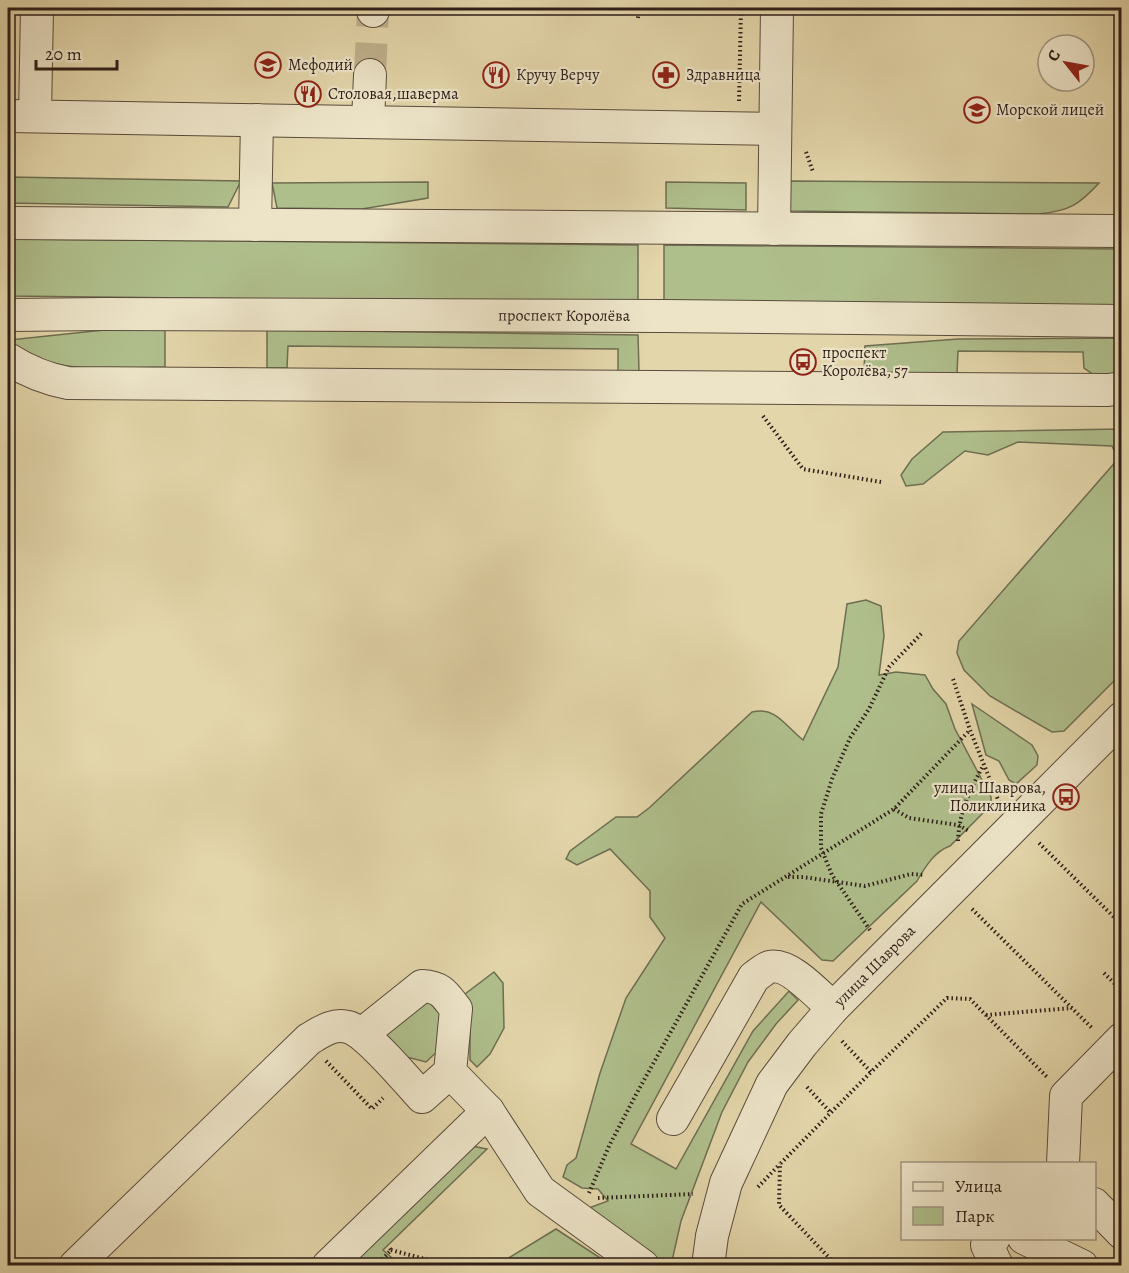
<svg xmlns="http://www.w3.org/2000/svg" width="1129" height="1273" font-family="Alegreya,serif">
  <rect width="100%" height="100%" fill="#e3d6aa"/>
  <filter id="stains"><feTurbulence type="fractalNoise" baseFrequency=".00333" numOctaves="4"/><feColorMatrix values="0 0 0 0 .2 0 0 0 0 .09 0 0 0 0 .02 0 0 0 .5 -.17"/></filter>
  <radialGradient id="worn" r=".72"><stop offset=".6" stop-color="#630" stop-opacity="0"/><stop offset="1" stop-color="#630" stop-opacity=".3"/></radialGradient>
  <g fill="#afbf8c" stroke="#6e6e52" stroke-width="1.5">
    <polygon points="8,177 241,181 228,207 8,203"/>
    <path d="M789,181L1099,183C1079,205 1069,211 1039,214L789,211Z"/>
    <polygon points="428,182 428,198 362,209 277,208 272,183"/>
    <polygon points="666,182 746,183 746,210 666,208"/>
    <polygon points="8,239 638,245 638,303 8,296"/>
    <polygon points="664,245 1121,249 1121,306 664,303"/>
    <path d="M165,329V367C120,367 68,375 27,354C21,351 15,345 9,340L104,330Z"/>
    <polygon points="267,330 638,335 639,371 618,371 618,349 288,346 287,368 267,368"/>
    <polygon points="1121,338 1121,374 1097,377 1084,368 1083,352 958,351 957,374 864,374 865,346 958,339"/>
    <polygon points="1121,429 1121,674 1064,731 1052,732 990,696 964,670 957,653 959,641 1118,459 1112,446 1018,442 988,455 965,451 923,484 906,486 901,475 912,459 943,432"/>
    <path d="M866,600L881,606L884,636L879,675L896,672L925,675L933,689L946,704L955,729L991,797V805L950,846C935,851 925,867 917,881L833,961L822,960L761,902L631,1144L676,1169L753,1031L789,991L798,1000L776,1024L748,1062L722,1112L681,1221L672,1261L666,1263L642,1250L589,1208L608,1201L598,1189L582,1188L563,1177L567,1165L576,1158L600,1073L626,998L665,938L650,917V891L610,849L577,865L566,859L570,851L616,817H637L649,808L752,712C776,706 785,726 803,740L838,667L847,604Z"/>
    <polygon points="972,704 1032,745 1038,756 1037,765 1016,784 1009,780 999,761 986,755"/>
    <polygon points="494,972 503,983 504,1028 490,1054 477,1067 470,1060 470,1016 465,994"/>
    <polygon points="430,1000 446,1012 442,1047 426,1062 403,1056 385,1046 386,1034"/>
    <polygon points="472,1146 487,1149 383,1250 400,1265 346,1266"/>
    <polygon points="556,1229 611,1265 497,1265"/>
  </g>
  <g fill="none" stroke-linecap="round" stroke-linejoin="round">
    <polyline stroke="#bfb18d" stroke-width="32" stroke-dasharray="32 16" stroke-linecap="butt" points="370,75 373,11"/>
    <g stroke="#5a4c3d" stroke-width="34">
      <g id="minor">
        <polyline points="373,11 373,8"/>
        <polyline points="8,116 775,129"/>
        <polyline points="35,116 37,8"/>
        <polyline points="368,122 370,75"/>
        <polyline points="8,223 1122,231"/>
        <polyline points="255,225 257,120"/>
        <polyline points="774,229 777,8"/>
        <path id="s1" d="M8,315L105,314L665,316L1122,321"/>
        <path d="M8,359C27,371 45,379 68,383L1108,390L1122,388"/>
        <path d="M362,1034L422,986C442,987 445,995 456,1009L450,1072L488,1111L540,1191L643,1266"/>
        <path d="M673,1119L754,977C759,974 765,968 770,967C789,962 820,997 833,1008"/>
        <polyline points="1063,1164 1066,1096 1122,1039"/>
        <polyline points="1094,1204 1122,1233"/>
        <polyline points="994,1238 987,1245 997,1266"/>
        <polyline points="1024,1238 1082,1266"/>
        <path d="M75,1266L309,1039C321,1032 333,1023 348,1027C367,1032 407,1081 422,1097L450,1072"/>
        <polyline points="328,1266 488,1111"/>
        <path id="s2" d="M708,1266L712,1236L726,1183L772,1084L802,1044L833,1008L1122,718"/>
      </g>
    </g>
    <g stroke="#2d1e19" stroke-width="4" stroke-dasharray="1.5 3" stroke-linecap="butt">
      <polyline points="512,15 512,8"/>
      <polyline points="638,18 639,8"/>
      <polyline points="739,101 741,8"/>
      <polyline points="806,152 813,172"/>
      <polyline points="763,416 803,469 881,482"/>
      <polyline points="953,679 970,730 999,802"/>
      <polyline points="894,809 909,818 958,825 969,831"/>
      <path d="M958,841C959,812 970,790 983,766"/>
      <polyline points="1039,843 1122,925"/>
      <polyline points="788,877 803,877 865,886 911,874 925,875"/>
      <polyline points="972,909 1093,1029"/>
      <polyline points="870,930 832,875 821,848 821,814 832,779 850,738 869,709 889,667 923,632"/>
      <polyline points="1104,973 1122,991"/>
      <polyline points="986,1015 1072,1008"/>
      <polyline points="842,1041 871,1072 947,998 970,999 1047,1077"/>
      <polyline points="326,1061 372,1109 383,1098"/>
      <polyline points="807,1087 831,1113"/>
      <polyline points="758,1187 780,1164"/>
      <polyline points="589,1193 609,1146 639,1089 742,904 894,809 970,730"/>
      <polyline points="598,1198 693,1194"/>
      <polyline points="391,1250 440,1263"/>
      <polyline points="376,1266 391,1250 388,1246"/>
      <polyline points="837,1266 779,1205 780,1164 871,1072"/>
    </g>
    <use href="#minor" stroke="#ede4c8" stroke-width="32"/>
  </g>
  <defs>
    <g id="school-ring" transform="scale(1.35)"><circle r="9.5" fill="#ede4c8" stroke="#8f2418" stroke-width="1.5"/><path d="M0-5L7-2L0 1L-7-2ZM-4 1L0 2.5L4 1V4Q0 6-4 4Z" fill="#8f2418"/></g>
    <g id="restaurant-ring" transform="scale(1.35)"><circle r="9.5" fill="#ede4c8" stroke="#8f2418" stroke-width="1.5"/><path d="M-5-6h1v4h1v-4h1v4h1v-4h1v5L-1.5 .5V6h-2V.5L-5-1ZM5-6V6H3V1.5H1.5Q1.5-4 5-6Z" fill="#8f2418"/></g>
    <g id="pharmacy-ring" transform="scale(1.35)"><circle r="9.5" fill="#ede4c8" stroke="#8f2418" stroke-width="1.5"/><path d="M-2-6h4v4h4v4h-4v4h-4v-4h-4v-4h4Z" fill="#8f2418"/></g>
    <g id="university-ring" transform="scale(1.35)"><circle r="9.5" fill="#ede4c8" stroke="#8f2418" stroke-width="1.5"/><path d="M0-5L7-2L0 1L-7-2ZM-4 1L0 2.5L4 1V4Q0 6-4 4Z" fill="#8f2418"/></g>
    <g id="bus-ring" transform="scale(1.35)"><circle r="9.5" fill="#ede4c8" stroke="#8f2418" stroke-width="1.5"/><path d="M-5-6H5V4H4V6H2V4H-2V6H-4V4H-5ZM-3.5-4V0h7V-4ZM-3.5 1.2v1.5H-2V1.2ZM2 1.2v1.5H3.5V1.2Z" fill="#8f2418"/></g>
  </defs>
  <g fill-rule="evenodd">
    <use href="#school-ring" x="268" y="65"/>
    <use href="#restaurant-ring" x="496" y="75"/>
    <use href="#pharmacy-ring" x="666" y="75"/>
    <use href="#restaurant-ring" x="308" y="94"/>
    <use href="#university-ring" x="977" y="110"/>
    <use href="#bus-ring" x="803" y="362"/>
    <use href="#bus-ring" x="1066" y="797"/>
  </g>
  <g text-anchor="middle" dominant-baseline="central" stroke-width="4.5" stroke-linejoin="round" paint-order="stroke">
    <g font-size="16" fill="#2d1e19" stroke="#ede4c8" text-anchor="start">
      <text x="288" y="65">Мефодий</text>
      <text x="516" y="75">Кручу Верчу</text>
      <text x="686" y="75">Здравница</text>
      <text x="328" y="94">Столовая,шаверма</text>
      <text x="996" y="110">Морской лицей</text>
      <text x="822" y="353">проспект<tspan x="822" dy="18">Королёва, 57</tspan></text>
      <text x="1046" y="788" text-anchor="end">улица Шаврова,<tspan x="1046" dy="18">Поликлиника</tspan></text>
    </g>
    <g font-size="16" fill="#2d1e19" stroke="#ede4c8">
      <text stroke="none"><textPath href="#s1" startOffset="556">проспект Королёва</textPath></text>
      <text stroke="none"><textPath href="#s2" startOffset="351">улица Шаврова</textPath></text>
    </g>
  </g>
  <rect width="1129" height="1273" fill="none" stroke="#e3d6aa" stroke-width="30"/>
  <rect x="9" y="9" width="1111" height="1255" fill="none" stroke="#2d1e19" stroke-width="3"/>
  <rect x="15" y="15" width="1099" height="1243" fill="none" stroke="#2d1e19" stroke-width="1.5"/>
  <rect x="901" y="1162" width="195" height="78" fill="#ede4c8" stroke="#a09582" stroke-width="1.5"/>
  <rect x="913" y="1182" width="30" height="9" fill="#ede4c8" stroke="#a09582" stroke-width="1.5"/>
  <text x="955" y="1192" font-size="18" fill="#2d1e19">Улица</text>
  <rect x="913" y="1207" width="30" height="18" fill="#afbf8c" stroke="#a09582" stroke-width="1.5"/>
  <text x="955" y="1222" font-size="18" fill="#2d1e19">Парк</text>
  <g transform="translate(1066 63) rotate(301)"><circle r="28" fill="#ede4c8" stroke="#a09582" stroke-width="1.5"/>
  <path d="M0-4.5L10 22L0 15L-10 22Z" fill="#8f2418"/>
  <text y="-9" font-size="16" font-weight="bold" text-anchor="middle" fill="#2d1e19">С</text>
  </g>
  <path d="M36 60v9h81v-9" fill="none" stroke="#2d1e19" stroke-width="3"/>
  <text x="45" y="60" font-size="18" fill="#2d1e19" stroke="#ede4c8" stroke-width="4.5" paint-order="stroke">20 m</text>
  <rect width="100%" height="100%" filter="url(#stains)"/>
  <rect width="100%" height="100%" fill="url(#worn)"/>
</svg>
